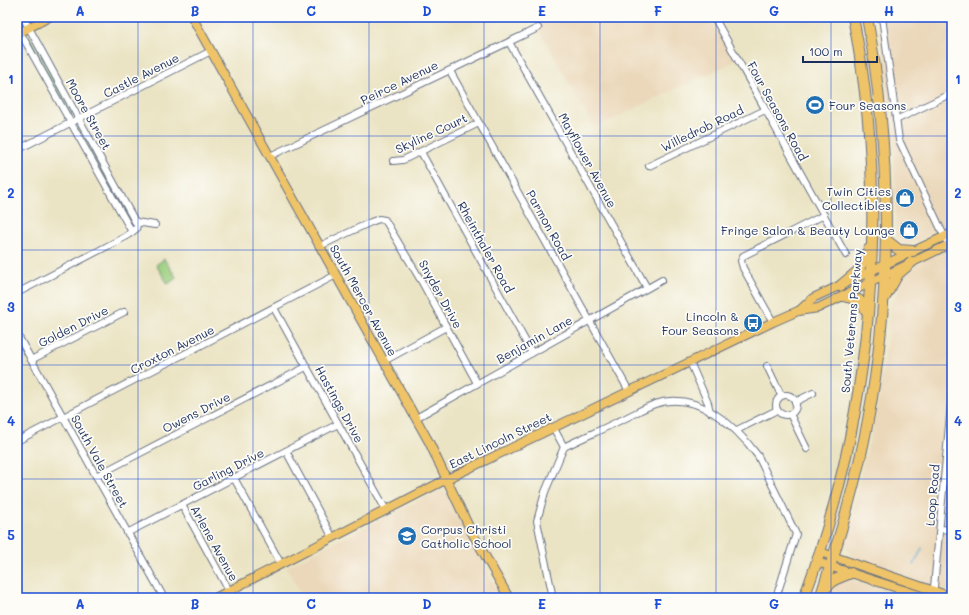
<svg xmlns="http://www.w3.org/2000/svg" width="969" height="615" font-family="Mali,sans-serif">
  <rect width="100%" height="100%" fill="#fdfcf7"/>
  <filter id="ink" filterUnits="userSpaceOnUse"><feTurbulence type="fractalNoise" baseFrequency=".025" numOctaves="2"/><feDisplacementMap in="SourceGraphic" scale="8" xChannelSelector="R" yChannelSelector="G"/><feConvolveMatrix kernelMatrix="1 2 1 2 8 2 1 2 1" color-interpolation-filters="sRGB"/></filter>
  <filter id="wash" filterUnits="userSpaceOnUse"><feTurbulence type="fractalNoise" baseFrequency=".012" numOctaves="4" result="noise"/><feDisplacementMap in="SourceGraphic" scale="16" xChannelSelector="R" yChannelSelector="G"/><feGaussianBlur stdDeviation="0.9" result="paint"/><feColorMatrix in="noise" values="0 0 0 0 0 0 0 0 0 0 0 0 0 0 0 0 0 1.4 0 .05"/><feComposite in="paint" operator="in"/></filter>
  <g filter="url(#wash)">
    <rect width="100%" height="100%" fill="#ebe4c4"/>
    <g fill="#ebd8ba">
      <polygon points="532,17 710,17 735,61 594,128"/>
      <polygon points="877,17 952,17 952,226 907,245 903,245 896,237 894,159 883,48"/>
      <polygon points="952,247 952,592 858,561 850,554 846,545 848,530 878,406 888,335 891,301 894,301 897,285 902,277 916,268 915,265"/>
      <polygon points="437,491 442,491 447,494 501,598 303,598 286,567"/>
      <polygon points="846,578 911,598 829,598 832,588"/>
    </g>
    <g fill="#99cc7c" stroke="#5a7e6d">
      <polygon points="27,37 30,37 73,114 71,116 26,38"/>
      <polygon points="77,126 81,127 134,224 132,226 76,127"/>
      <polygon points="164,259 176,277 175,279 168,284 156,265"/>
    </g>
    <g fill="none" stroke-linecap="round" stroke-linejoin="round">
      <polyline stroke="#5ca6d4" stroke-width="1.5" points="914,565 922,548"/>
    </g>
  </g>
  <g filter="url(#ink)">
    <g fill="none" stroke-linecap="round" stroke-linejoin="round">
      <g stroke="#646e82" stroke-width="8">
        <g id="minor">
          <polyline points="714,17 846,255"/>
          <polyline points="882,17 899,140 946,240"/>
          <polyline points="20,32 132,232"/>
          <polyline points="509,42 647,288"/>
          <polyline points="450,71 629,391"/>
          <polyline points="896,120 952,93"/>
          <polyline points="17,150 211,51"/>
          <polyline points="421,152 532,353"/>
          <polyline points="270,156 538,28"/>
          <polyline points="393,161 403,160 479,123"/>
          <polyline points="649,166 765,110"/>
          <polyline points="136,222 155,225"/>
          <polyline points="320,246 371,222 379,219 385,220 423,284 477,383"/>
          <polyline points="17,293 125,237 136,229 137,225 23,17"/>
          <polyline points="274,308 386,510"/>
          <polyline points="773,322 743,268 741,261 743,256 824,215"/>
          <polyline points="17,334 164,598"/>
          <polyline points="31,360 124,312"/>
          <polyline points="384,361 446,327"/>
          <polyline points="690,362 708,403 710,412"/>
          <polyline points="767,366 781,395"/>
          <circle cx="786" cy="405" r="10"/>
          <polyline points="795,402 813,393"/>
          <polyline points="790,414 807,449"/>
          <polyline points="416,418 662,280"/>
          <polyline points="553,427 564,447"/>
          <polyline points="737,430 777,410"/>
          <polyline points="17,441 336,275"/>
          <polyline points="286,451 333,538"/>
          <polyline points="96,476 306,367"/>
          <polyline points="234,478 281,564"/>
          <polyline points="182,505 233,598"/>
          <polyline points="940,529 952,530"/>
          <polyline points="127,533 338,424"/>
          <path d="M553,598L537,521L545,492L564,447C582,438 601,430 619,421C631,416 643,408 655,404C697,390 735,425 758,456L796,534L776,598"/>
          <polyline points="933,598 952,393"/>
        </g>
      </g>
      <g stroke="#646e82" stroke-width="10">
        <g id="major">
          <polyline points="192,17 429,442 470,529 509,598"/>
          <polyline points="17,34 49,17"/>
          <polyline points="799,311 813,298 952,233"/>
          <polyline points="820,552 952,597"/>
          <polyline points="817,562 928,598"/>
          <polyline points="215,598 447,479 773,322 798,311 818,308 952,243"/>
        </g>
      </g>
      <g stroke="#646e82" stroke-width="12">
        <g id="highway">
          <polyline points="886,240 899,250 913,251"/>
          <polyline points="840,286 858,271 869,249"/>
          <polyline points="843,296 859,300 868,313"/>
          <polyline points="885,297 898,274 912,262"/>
          <polyline points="823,591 834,580 851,573"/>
          <path d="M804,598C872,415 891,209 853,17"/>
          <path d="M820,598C839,540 857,481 868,420C893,288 891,149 867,17"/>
        </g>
      </g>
      <use href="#minor" stroke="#fff" stroke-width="6"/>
      <use href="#major" stroke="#efc469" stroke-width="8"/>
      <use href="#highway" stroke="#efc469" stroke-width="10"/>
    </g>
  </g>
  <path fill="none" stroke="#1d4ed8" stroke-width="1" stroke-opacity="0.55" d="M138,17V598M253,17V598M369,17V598M484,17V598M600,17V598M716,17V598M831,17V598M17,136H952M17,250H952M17,365H952M17,479H952"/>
  <defs>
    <g id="stadium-disc" transform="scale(1)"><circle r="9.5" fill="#1f6fb2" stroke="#fdfcf7"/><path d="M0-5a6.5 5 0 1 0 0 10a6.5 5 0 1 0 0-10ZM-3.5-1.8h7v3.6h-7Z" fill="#fff"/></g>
    <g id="shop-disc" transform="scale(1)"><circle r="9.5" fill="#1f6fb2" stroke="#fdfcf7"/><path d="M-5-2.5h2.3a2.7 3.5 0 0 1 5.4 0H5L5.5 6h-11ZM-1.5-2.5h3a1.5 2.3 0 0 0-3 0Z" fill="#fff"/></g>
    <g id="bus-disc" transform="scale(1)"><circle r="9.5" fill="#1f6fb2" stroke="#fdfcf7"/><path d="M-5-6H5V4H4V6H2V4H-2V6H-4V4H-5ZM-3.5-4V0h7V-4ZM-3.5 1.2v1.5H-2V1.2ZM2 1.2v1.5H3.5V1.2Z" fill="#fff"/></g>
    <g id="school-disc" transform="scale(1)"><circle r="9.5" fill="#1f6fb2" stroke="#fdfcf7"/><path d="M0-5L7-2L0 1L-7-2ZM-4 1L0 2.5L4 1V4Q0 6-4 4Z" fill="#fff"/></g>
  </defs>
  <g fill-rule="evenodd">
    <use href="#stadium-disc" x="815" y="105"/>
    <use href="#shop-disc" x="905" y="198"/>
    <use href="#shop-disc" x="909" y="230"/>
    <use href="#bus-disc" x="753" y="323"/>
    <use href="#school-disc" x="407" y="536"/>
  </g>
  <g text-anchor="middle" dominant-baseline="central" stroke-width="3.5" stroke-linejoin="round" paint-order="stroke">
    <g font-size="12" fill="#1b2f5e" stroke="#fdfcf7">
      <text transform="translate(141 75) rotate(-27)">Castle Avenue</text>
      <text transform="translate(399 82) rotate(-26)">Peirce Avenue</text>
      <text transform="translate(778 111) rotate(61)">Four Seasons Road</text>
      <text transform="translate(89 114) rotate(61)">Moore Street</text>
      <text transform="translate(702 128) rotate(-26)">Willedrob Road</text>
      <text transform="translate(431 133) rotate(-25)">Skyline Court</text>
      <text transform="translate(588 160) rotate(61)">Mayflower Avenue</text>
      <text transform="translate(549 225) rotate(61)">Parmon Road</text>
      <text transform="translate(486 247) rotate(61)">Rheinthaler Road</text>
      <text transform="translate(441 294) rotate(61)">Snyder Drive</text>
      <text transform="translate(364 300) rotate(61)">South Mercer Avenue</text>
      <text transform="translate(851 321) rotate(-85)">South Veterans Parkway</text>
      <text transform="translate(73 326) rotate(-27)">Golden Drive</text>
      <text transform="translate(534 339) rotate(-29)">Benjamin Lane</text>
      <text transform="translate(172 349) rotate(-27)">Croxton Avenue</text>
      <text transform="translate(340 404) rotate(61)">Hastings Drive</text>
      <text transform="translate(196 412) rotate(-27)">Owens Drive</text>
      <text transform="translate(500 440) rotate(-26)">East Lincoln Street</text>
      <text transform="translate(100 461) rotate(61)">South Vale Street</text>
      <text transform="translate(228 469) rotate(-27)">Garling Drive</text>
      <text transform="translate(932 495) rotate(-85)">Loop Road</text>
      <text transform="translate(215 543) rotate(61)">Arlene Avenue</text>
    </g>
    <g font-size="12" fill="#1b2f5e" stroke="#fdfcf7" text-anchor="end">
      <text x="829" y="105" text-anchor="start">Four Seasons</text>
      <text x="891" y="191">Twin Cities<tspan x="891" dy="14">Collectibles</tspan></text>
      <text x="895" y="230">Fringe Salon &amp; Beauty Lounge</text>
      <text x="739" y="316">Lincoln &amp;<tspan x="739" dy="14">Four Seasons</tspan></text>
      <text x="421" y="529" text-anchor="start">Corpus Christi<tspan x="421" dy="14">Catholic School</tspan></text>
    </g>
  </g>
  <rect width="969" height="615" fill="none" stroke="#fdfcf7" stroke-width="44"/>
  <path d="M803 56v6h74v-6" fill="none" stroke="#1b2f5e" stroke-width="2"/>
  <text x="809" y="56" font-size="12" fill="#1b2f5e" stroke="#fdfcf7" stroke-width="3" paint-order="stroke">100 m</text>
  <rect x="22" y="22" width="925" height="571" fill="none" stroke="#1d4ed8" stroke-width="1.5"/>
  <g font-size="13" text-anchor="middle" font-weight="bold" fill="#1d4ed8">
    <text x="80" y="16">A</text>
    <text x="195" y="16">B</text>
    <text x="311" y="16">C</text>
    <text x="427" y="16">D</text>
    <text x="542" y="16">E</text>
    <text x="658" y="16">F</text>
    <text x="774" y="16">G</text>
    <text x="889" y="16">H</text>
    <text x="11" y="84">1</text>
    <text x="958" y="84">1</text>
    <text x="11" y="198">2</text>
    <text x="958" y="198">2</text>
    <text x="11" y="312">3</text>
    <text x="958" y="312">3</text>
    <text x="11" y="426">4</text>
    <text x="958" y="426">4</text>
    <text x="11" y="540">5</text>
    <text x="958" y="540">5</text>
    <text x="80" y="609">A</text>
    <text x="195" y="609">B</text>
    <text x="311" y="609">C</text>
    <text x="427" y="609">D</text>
    <text x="542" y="609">E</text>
    <text x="658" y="609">F</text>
    <text x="774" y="609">G</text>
    <text x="889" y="609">H</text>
  </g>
</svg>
